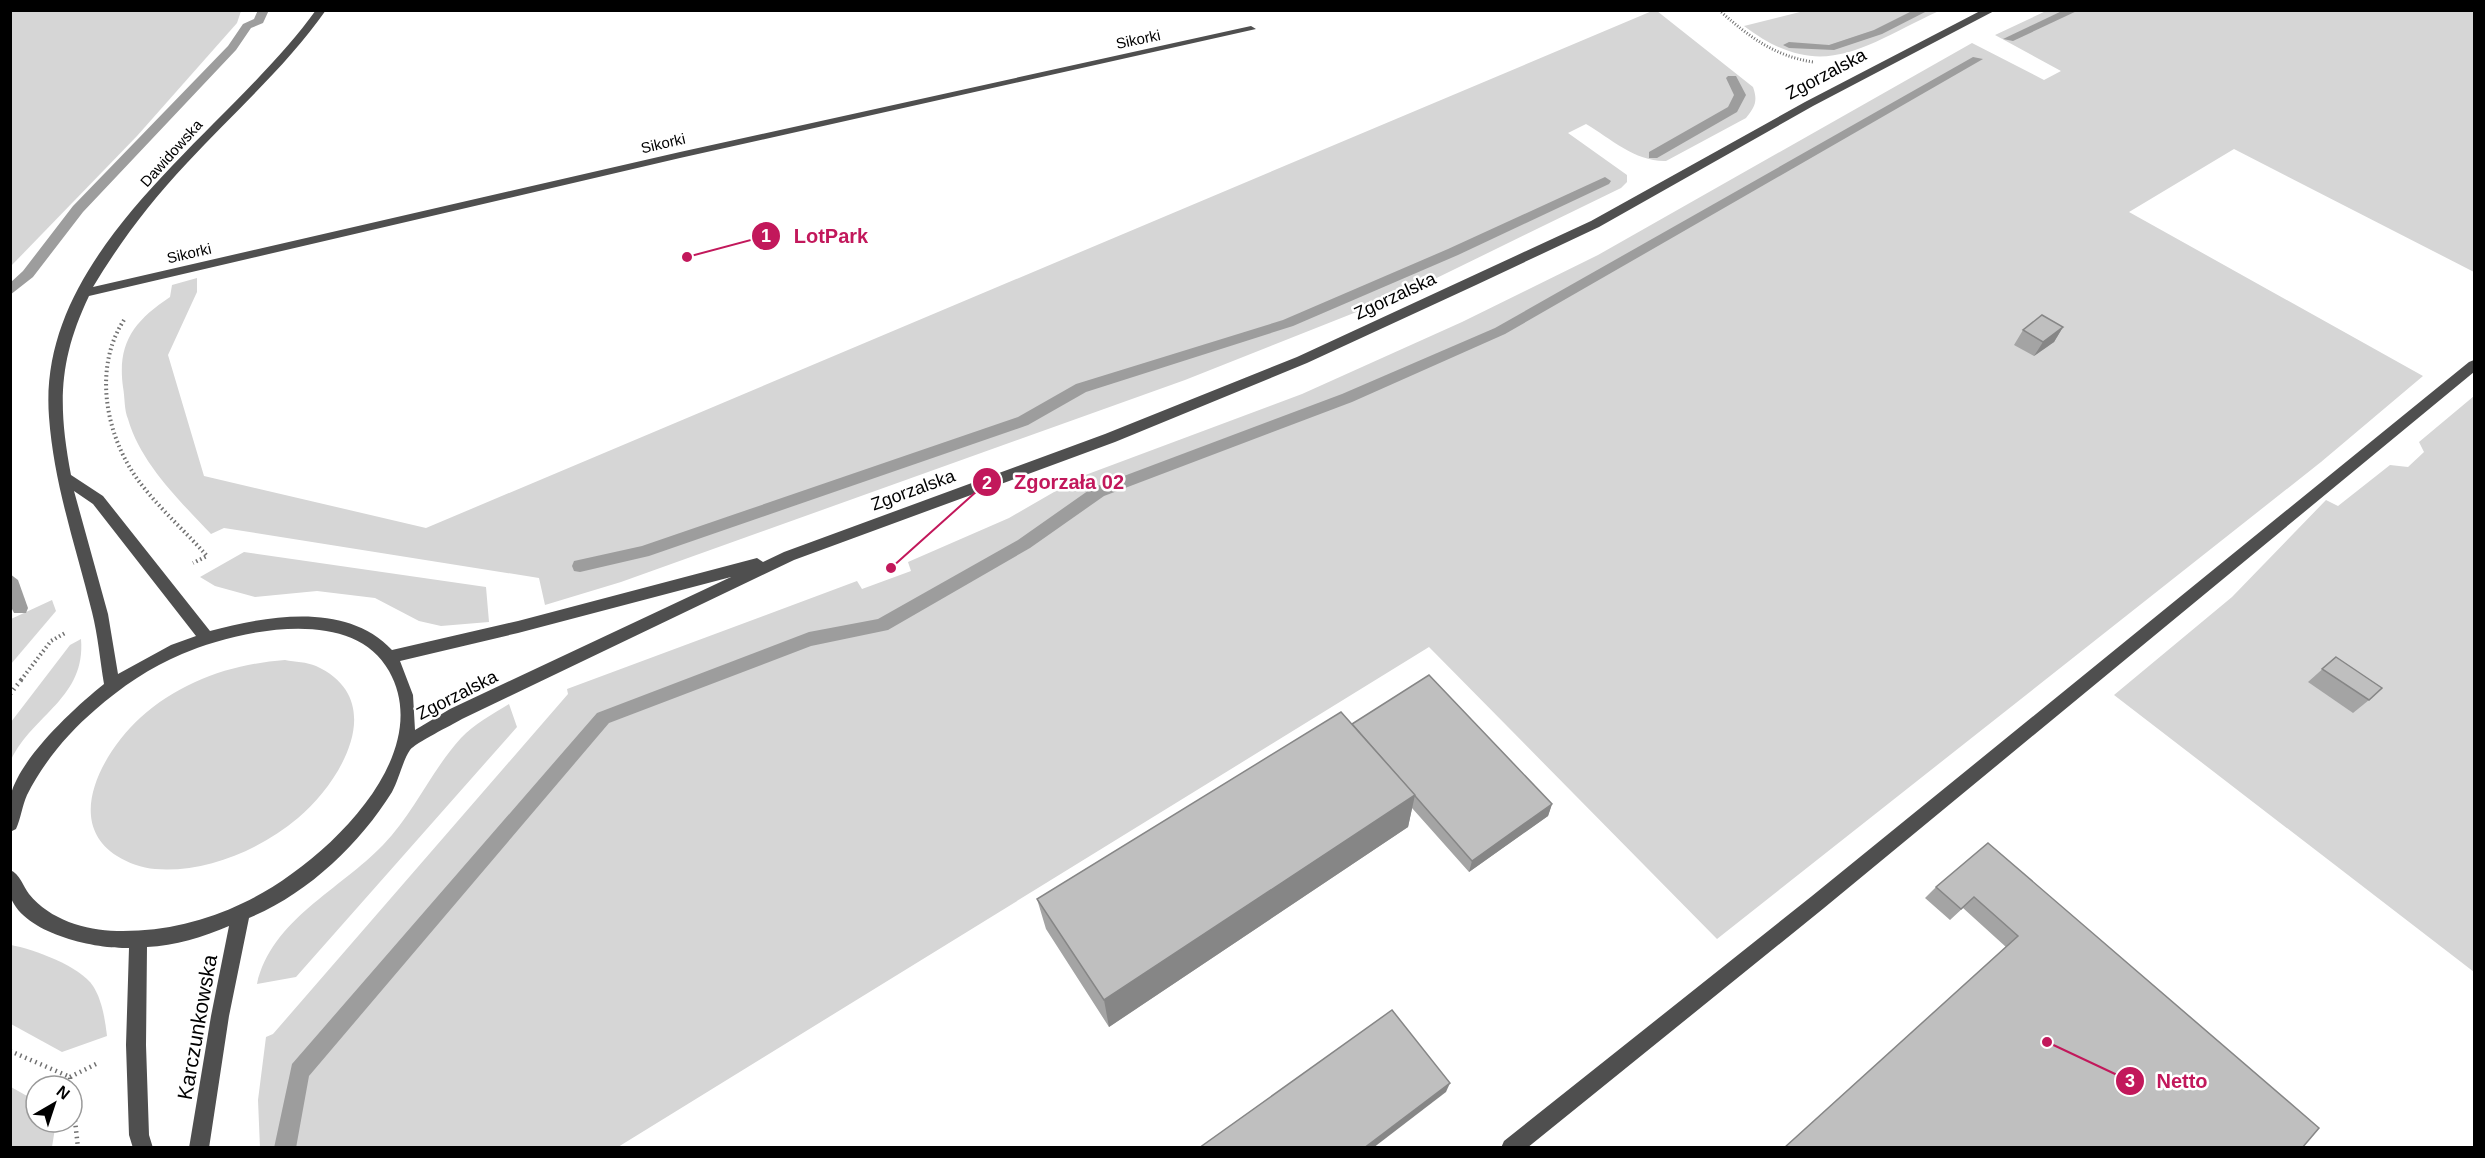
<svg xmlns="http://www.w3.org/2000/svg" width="2485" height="1158" font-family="Helvetica,sans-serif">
  <rect width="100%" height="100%" fill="#fff"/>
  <g fill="#d6d6d6">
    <path d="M1808,10H1939V11C1863,46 1822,85 1744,26Z"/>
    <polygon points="10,11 241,11 237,23 137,136 11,266"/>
    <path d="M1652,11H1657L1753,87C1758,101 1755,107 1746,118L1666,161C1636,162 1611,139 1586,124L1568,133L1627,175V182L1621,188L1412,290L1185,380L621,582L545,605L539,578L224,528L211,534C180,501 141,464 128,419C124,410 125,398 123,387C117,343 134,321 170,297L172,285L197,278V292L168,355L204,476L426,528Z"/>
    <polygon points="2046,11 2474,11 2474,272 2234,149 2129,212 2423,376 2321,462 1717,939 1429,647 618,1147 260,1148 258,1100 266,1037 273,1034 568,694 567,689 857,581 862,589 911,571 908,562 1009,518 1080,477 1302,394 1462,322 1598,255 1972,43 2044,80 2061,71 1995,35"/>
    <polygon points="2474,396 2474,972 2114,695 2232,597 2326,500 2338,506 2390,465 2408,467 2424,452 2419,442"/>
    <polygon points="244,552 486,587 489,622 441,626 419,621 375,598 317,591 255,597 215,586 200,577"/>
    <polygon points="52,600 56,611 11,664 11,619"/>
    <path d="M81,639C86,698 33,714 11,760V722L70,645Z"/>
    <path d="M285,660C295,662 307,662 316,666C390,700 341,782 298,818C260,850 205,873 155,869C142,868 128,863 117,856C62,821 105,750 140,718C181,681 232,664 285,660Z"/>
    <path d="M509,704L517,727L296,977L257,984C271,920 341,889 383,845C414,813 431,771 461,738C474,724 493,714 509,704Z"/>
    <path d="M11,945C33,949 80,966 93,986C102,1000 105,1019 107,1036L62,1052L11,1024Z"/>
    <polygon points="11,1087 36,1101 36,1122 56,1122 52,1147 11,1147"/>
  </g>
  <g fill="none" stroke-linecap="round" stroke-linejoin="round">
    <g fill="#9d9d9d" fill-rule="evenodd">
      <polygon points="258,10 269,10 263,23 251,28 236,50 83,212 33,277 10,295 10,283 23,271 73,206 228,46 243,24 254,19"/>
      <polygon points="1914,10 1929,10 1882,34 1834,50 1789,48 1783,45 1789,42 1829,45 1874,30"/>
      <polygon points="2064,10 2079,10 2013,41 2003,39"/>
      <polygon points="1973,57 1983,59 1505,334 1352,402 1104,496 1030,548 888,630 811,646 609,723 309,1076 296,1148 274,1148 292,1064 597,713 809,632 878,619 1018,540 1092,488 1342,394 1495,328"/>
      <polygon points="1728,76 1736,76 1746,95 1737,112 1657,158 1649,158 1649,152 1728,107 1734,95 1726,78"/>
      <polygon points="1605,177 1611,181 1609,184 1458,255 1293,326 1086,392 1028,425 649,556 580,572 574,571 572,566 574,561 642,546 1018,417 1076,384 1283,320 1448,249"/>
      <polygon points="10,574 18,580 28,608 26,613 14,613 10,605"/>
    </g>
    <path stroke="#717171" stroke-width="3" stroke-dasharray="1 2" stroke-linecap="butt" d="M1719,10C1748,36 1774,56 1813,62"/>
    <g stroke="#717171" stroke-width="4" stroke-dasharray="1.5 3" stroke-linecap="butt">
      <path d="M124,320C92,369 106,439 141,484C161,510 186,532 207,556L193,563"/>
      <polyline points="21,680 51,641 65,633"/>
    </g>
    <g stroke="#717171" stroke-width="4.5" stroke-dasharray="1.5 4" stroke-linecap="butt">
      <polyline points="10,694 22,679"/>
      <polyline points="10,1051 70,1077 71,1086"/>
      <polyline points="70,1077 96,1064"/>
      <polyline points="72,1093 78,1148"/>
    </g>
    <g fill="#4f4f4f" fill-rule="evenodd">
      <path d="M316,10H326C286,67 234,112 187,163C151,201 120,242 93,287L680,152L1251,26L1256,29L680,158L89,296C58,361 58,406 71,475L103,496L210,631C267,616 346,601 392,650L518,621L757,558L763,562L784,552L1105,434L1297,357L1591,221L1805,102L1982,10H1996L1813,106L1599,227L1476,285L1307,363L1115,442L794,560L462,719C452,725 415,743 410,750C403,760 399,779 392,792C359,845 307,894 249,918L229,1016L209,1148H189L211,1016L229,926C203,937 175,946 147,947L146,1045L149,1135L153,1148H133L129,1135L126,1045L129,948C95,949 25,934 11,898C8,891 10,878 10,870C20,874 23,886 29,894C50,920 85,930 117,931C161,932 204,922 243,903C315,870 439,760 389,671C353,605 238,630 182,654C151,667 121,687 95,710C68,733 43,763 27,795C22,806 21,818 16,829L10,832C10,820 8,805 11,794C21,757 74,708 104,684C100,660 98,636 92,612C76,547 54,485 49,417C36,247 228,133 316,10ZM74,491L93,504L196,636L171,645L118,674L108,614ZM731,577L450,709L415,730L413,695L400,661L518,633Z"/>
      <polygon points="2474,360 2474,372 1824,908 1527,1148 1501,1148 1504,1141 1812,896 2469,362"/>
    </g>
  </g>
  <g fill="#a4a4a4">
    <polygon points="2063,327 2054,342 2034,356 2014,345 2023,330"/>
    <polygon points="2336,657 2369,700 2353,713 2308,682"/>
    <polygon points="1352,724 1552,804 1548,816 1469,872 1412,808 1408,827 1109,1027 1046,929 1037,899"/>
    <polygon points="1988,843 2302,1148 2006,947 1963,908 1950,920 1925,898 1936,887"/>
  </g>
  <g fill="#868686">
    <polygon points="2063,327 2054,342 2034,356 2043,342"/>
    <polygon points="1415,795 1408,827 1109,1027 1104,1000"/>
    <polygon points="1552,804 1548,816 1469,872 1472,861"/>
    <polygon points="1450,1083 1446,1092 1373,1148 1364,1148"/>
  </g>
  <g fill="#bfbfbf" stroke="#868686" stroke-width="1.5">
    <polygon points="2042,315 2063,327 2043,342 2023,330"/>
    <polygon points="2336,657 2382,688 2369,700 2322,669"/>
    <polygon points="1429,675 1552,804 1472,861 1352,724"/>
    <polygon points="1341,712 1415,795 1104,1000 1037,899"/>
    <polygon points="1988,843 2319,1128 2302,1148 1784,1148 2018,936 1974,897 1961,909 1936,887"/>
    <polygon points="1392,1010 1450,1083 1364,1148 1199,1148"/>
  </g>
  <g text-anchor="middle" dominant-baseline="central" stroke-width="5" stroke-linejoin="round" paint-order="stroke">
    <g font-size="15" fill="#000" stroke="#fff">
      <text transform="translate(1138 39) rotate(-12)">Sikorki</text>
      <text transform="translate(663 143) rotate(-13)">Sikorki</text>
      <text transform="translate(171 153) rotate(-48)">Dawidowska</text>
      <text transform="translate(189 253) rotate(-13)">Sikorki</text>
    </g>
    <g font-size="18" fill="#000" stroke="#fff">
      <text transform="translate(1826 74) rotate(-28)">Zgorzalska</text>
      <text transform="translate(1395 296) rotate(-25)">Zgorzalska</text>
      <text transform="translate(913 490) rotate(-20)">Zgorzalska</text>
      <text transform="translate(457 695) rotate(-27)">Zgorzalska</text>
    </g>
    <g font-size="21" fill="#000" stroke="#fff">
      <text transform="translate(197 1027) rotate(-80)">Karczunkowska</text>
    </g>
  </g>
  <path fill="none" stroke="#c2185b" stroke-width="2" d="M687 257L766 236M891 568L987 482M2047 1042L2130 1081"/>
  <g fill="#c2185b" stroke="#fff" stroke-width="2">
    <circle cx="687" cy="257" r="6"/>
    <circle cx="891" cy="568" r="6"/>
    <circle cx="2047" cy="1042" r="6"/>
    <circle cx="766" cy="236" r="15"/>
    <circle cx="987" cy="482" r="15"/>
    <circle cx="2130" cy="1081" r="15"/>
  </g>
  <g font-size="18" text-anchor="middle" font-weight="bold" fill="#fff">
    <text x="766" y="242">1</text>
    <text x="987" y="489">2</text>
    <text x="2130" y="1087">3</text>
  </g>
  <g font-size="20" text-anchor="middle" font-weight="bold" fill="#c2185b" stroke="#fff" stroke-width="5" stroke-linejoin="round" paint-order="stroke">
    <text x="831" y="243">LotPark</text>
    <text x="1069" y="489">Zgorzała 02</text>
    <text x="2182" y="1088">Netto</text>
  </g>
  <rect width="2485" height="1158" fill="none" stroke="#000000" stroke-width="24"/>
  <g transform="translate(54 1104) rotate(39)"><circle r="28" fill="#ffffff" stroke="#999999" stroke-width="1.5"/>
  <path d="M0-4.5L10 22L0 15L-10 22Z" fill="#000000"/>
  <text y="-9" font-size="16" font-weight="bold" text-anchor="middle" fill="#000000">N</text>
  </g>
</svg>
